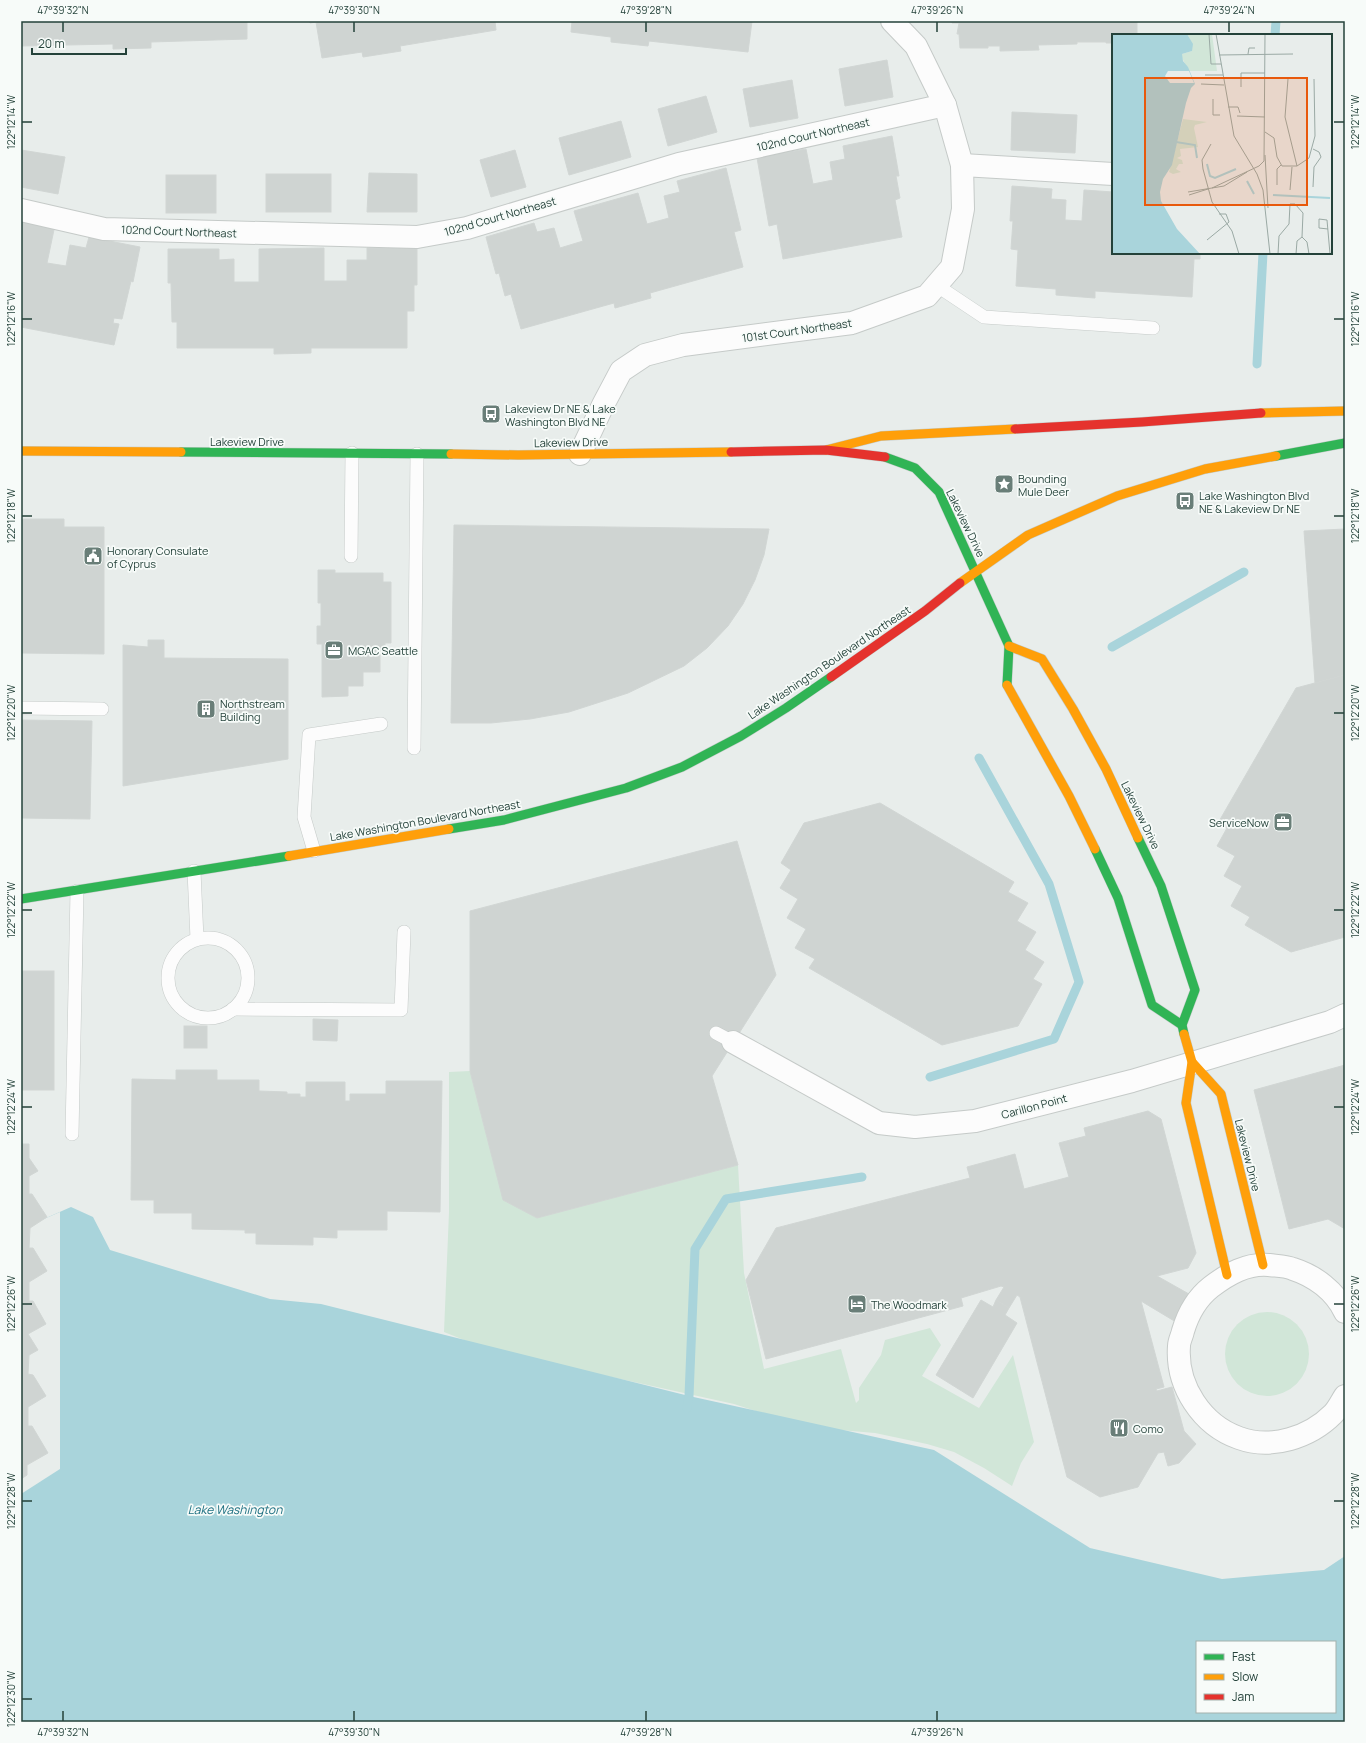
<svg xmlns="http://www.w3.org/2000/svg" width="1366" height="1743" font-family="Manrope,sans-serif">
  <rect width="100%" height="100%" fill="#e8edeb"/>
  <g fill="#d1e6d8">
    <polygon points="470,1071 504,1200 537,1218 738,1165 744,1273 764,1369 841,1349 856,1403 859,1400 859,1388 881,1355 885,1340 930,1328 941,1345 922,1376 979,1408 1013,1355 1034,1442 1021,1463 1012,1486 984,1468 954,1452 927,1444 875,1433 804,1427 734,1404 489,1350 444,1332 449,1212 449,1072"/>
    <circle cx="1267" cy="1354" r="42"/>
  </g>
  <path fill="#a9d4db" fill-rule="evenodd" d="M71,1207L93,1217L110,1250L270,1299L321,1304L689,1396L934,1450L1090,1548L1222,1579L1324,1570L1345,1556V1722H21V1229ZM1197,1642H1335V1712H1197Z"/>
  <polygon fill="#e8edeb" points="60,1212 60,1469 21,1494 21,1229"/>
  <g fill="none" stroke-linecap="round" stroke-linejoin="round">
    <g stroke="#a9d4db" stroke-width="9">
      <polyline points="1275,35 1276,21"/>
      <polyline points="1257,364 1263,253"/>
      <polyline points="1112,647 1244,572"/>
      <polyline points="930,1077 1054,1039 1079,982 1049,884 979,758"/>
      <polyline points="687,1408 689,1396 695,1249 726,1199 862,1177"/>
    </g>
  </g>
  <g fill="#cfd4d2" stroke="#d1d6d4">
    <polygon points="21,21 247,21 247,39 151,42 151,48 113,49 113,44 21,46"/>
    <polygon points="309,21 495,21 496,30 400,46 401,51 363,57 362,52 322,58 316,22 310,23"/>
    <polygon points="572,21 752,21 748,52 649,41 648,46 611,42 611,37 571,32"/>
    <polygon points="952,21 1137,21 1137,35 1113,35 1113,43 1106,43 1106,42 1077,42 1077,44 1038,45 1039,50 1000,51 1000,46 988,46 988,48 960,48 959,34 957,34 959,23 952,23"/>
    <polygon points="887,60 893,97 845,106 839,69"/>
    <polygon points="792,80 798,118 750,127 743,89"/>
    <polygon points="706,96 717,132 668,146 658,109"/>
    <polygon points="1012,112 1077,115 1075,153 1011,150"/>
    <polygon points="621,121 631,157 569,175 559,138"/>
    <polygon points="892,136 899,176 896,176 900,198 895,200 902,237 783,259 777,224 769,226 757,158 806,149 813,184 833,180 830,162 845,159 843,146"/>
    <polygon points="21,150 65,157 58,194 21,187"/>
    <polygon points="515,150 526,187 491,197 480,160"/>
    <polygon points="726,168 741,230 734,232 743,267 650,293 651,298 615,308 614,303 521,329 511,294 505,296 499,273 496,274 486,237 534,223 537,232 554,228 560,248 583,241 574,211 638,193 647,224 669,218 664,196 680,192 677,181"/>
    <polygon points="369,173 417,174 417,212 367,212"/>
    <rect x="266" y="174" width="65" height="38"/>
    <rect x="166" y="175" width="50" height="38"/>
    <polygon points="1012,186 1052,189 1051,199 1066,200 1065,220 1082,221 1084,190 1113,192 1113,253 1200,253 1200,259 1194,259 1192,297 1095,291 1095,298 1056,295 1056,289 1016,286 1018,250 1011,249 1013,221 1010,221"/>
    <polygon points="21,218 55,225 47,263 66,266 70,245 86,248 89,237 140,247 133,282 131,281 122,319 114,318 113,323 119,324 114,345 21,327"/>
    <polygon points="324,248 324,281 347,281 347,260 367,260 367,248 417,248 417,285 414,285 414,311 407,311 407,348 311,348 311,353 274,354 274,348 177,348 177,322 172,322 171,283 168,283 168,249 219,249 219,260 234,259 234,282 259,282 259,249"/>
    <polygon points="24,519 64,519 64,527 104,527 104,654 21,653 21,520"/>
    <polygon points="454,525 769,529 764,555 755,580 743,604 728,626 707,648 684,666 628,693 569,712 530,719 491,723 451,723"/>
    <polygon points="1345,529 1345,675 1315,683 1304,531"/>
    <polygon points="318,570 335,570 335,573 383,573 383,582 391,582 391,643 385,643 385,651 380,651 380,672 363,672 363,686 348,686 348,696 322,697 322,644 317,644 317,626 321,626 321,603 318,603"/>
    <polygon points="148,640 164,640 164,658 288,659 288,759 123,786 123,645 148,647"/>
    <polygon points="1345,675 1345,937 1291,952 1245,925 1250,917 1231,906 1242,886 1224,876 1235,856 1217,846 1227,828 1218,823 1296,688"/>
    <polygon points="21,720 92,721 90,819 21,818"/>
    <polygon points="880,803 1014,882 1008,892 1028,903 1017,921 1036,932 1025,950 1044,962 1033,979 1042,984 1018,1026 942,1045 809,968 815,959 795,948 806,929 787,918 798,899 780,888 791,870 781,863 804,823"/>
    <polygon points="737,841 776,975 712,1076 738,1165 537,1218 503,1200 470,1071 470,911"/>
    <rect x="21" y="971" width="33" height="119"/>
    <polygon points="313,1019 338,1020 337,1041 313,1040"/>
    <rect x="184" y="1026" width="23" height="22"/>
    <polygon points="1345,1065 1345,1229 1328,1219 1289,1229 1254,1090"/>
    <polygon points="176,1070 217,1070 217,1080 259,1080 259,1091 287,1092 287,1094 300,1094 300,1097 306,1097 306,1082 345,1082 345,1101 350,1101 350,1094 386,1094 386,1081 442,1081 440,1212 387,1211 387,1230 337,1230 337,1238 313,1237 313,1245 256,1244 256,1233 245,1233 245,1230 192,1229 192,1213 154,1213 154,1200 131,1200 132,1079 176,1080"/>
    <polygon points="1148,1111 1161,1119 1196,1253 1188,1268 1157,1276 1196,1298 1181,1325 1141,1301 1164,1387 1156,1389 1157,1391 1172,1387 1184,1431 1196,1444 1179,1463 1168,1466 1164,1452 1158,1453 1138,1487 1100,1497 1067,1477 1020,1297 1017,1295 1009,1308 996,1300 1004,1287 1001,1286 961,1298 963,1306 766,1359 746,1280 776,1228 970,1178 967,1167 1015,1154 1024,1189 1069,1177 1059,1143 1086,1136 1084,1128"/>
    <polygon points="21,1120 22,1144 29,1144 29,1158 38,1171 29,1176 29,1194 32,1194 47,1217 30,1228 29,1248 33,1248 47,1271 29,1282 29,1301 33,1301 46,1324 28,1334 38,1350 29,1355 28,1374 33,1375 46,1396 28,1407 28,1426 32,1426 48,1453 27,1465 27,1475 21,1479"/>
    <polygon points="981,1300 993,1307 996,1300 1009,1308 1005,1315 1017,1323 973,1398 936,1375"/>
  </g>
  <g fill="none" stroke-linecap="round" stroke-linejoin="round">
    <g stroke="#c5cac8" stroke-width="14">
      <g id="lane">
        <polyline points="936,285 984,317 1153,328"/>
        <polyline points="351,556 352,453"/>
        <polyline points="21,708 102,709"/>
        <polyline points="414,748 417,454"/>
        <polyline points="314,851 304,817 309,735 381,724"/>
        <polyline points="194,871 197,939"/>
        <circle cx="208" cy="978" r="40"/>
        <polyline points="233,1009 401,1010 404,932"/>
        <polyline points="716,1033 733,1042"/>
        <polyline points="72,1134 77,891"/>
      </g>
    </g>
    <g stroke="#c5cac8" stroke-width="24">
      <g id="street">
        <polyline points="962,165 1113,174"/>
        <polyline points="21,210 104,229 417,237 467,228 679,164 945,105"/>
        <polyline points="580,454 603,405 621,371 645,355 683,345 852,323 927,296 952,267 963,209 962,165 945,105 916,46 892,21"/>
        <polyline points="733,1042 879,1123 915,1127 975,1121 1132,1081 1330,1022 1345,1015"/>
        <path d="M1345,1312C1335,1291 1315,1276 1293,1269C1286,1266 1277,1266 1269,1265C1247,1263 1228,1274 1211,1287C1197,1298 1188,1314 1183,1331C1182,1336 1179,1341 1179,1346C1176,1386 1202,1425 1239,1438C1272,1450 1310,1437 1333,1414C1338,1409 1341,1402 1345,1396"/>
      </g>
    </g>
    <g stroke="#c3cbc8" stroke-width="10">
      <g id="fast">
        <polyline points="181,452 451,454"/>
        <polyline points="1276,456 1345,443"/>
        <polyline points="885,457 915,468 939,492 1009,646 1007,685"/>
        <polyline points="449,829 504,820 626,788 682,767 741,736 786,708 831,677"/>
        <polyline points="1138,838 1161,886 1195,990 1182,1025 1184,1034"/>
        <polyline points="1095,849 1118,898 1152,1005 1182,1025"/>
        <polyline points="21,899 289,856"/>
      </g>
    </g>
    <g stroke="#c3cbc8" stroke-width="10">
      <g id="slow">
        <polyline points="1261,413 1345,411"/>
        <polyline points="826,450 881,436 1015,429"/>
        <polyline points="21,451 181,452"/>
        <polyline points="451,454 518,455 731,452"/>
        <polyline points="960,583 1028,535 1117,496 1205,469 1276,456"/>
        <polyline points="1009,646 1042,659 1073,709 1106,769 1138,838"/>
        <polyline points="1007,685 1069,796 1095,849"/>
        <polyline points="289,856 449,829"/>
        <polyline points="1184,1034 1192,1062 1186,1103 1227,1275"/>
        <polyline points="1192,1062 1221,1094 1263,1265"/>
      </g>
    </g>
    <g stroke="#c3cbc8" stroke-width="10">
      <g id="jam">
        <polyline points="1015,429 1142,422 1261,413"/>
        <polyline points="731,452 826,450 885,457"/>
        <polyline points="831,677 925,611 960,583"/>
      </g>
    </g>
    <use href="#lane" stroke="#fcfcfc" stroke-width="13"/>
    <use href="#street" stroke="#fcfcfc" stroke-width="22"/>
    <use href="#fast" stroke="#30b455" stroke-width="9"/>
    <use href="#slow" stroke="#ff9f0a" stroke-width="9"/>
    <use href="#jam" stroke="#e5322d" stroke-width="9"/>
  </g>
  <path fill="none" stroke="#24423a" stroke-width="1.5" d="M63,22V32M354,22V32M646,22V32M937,22V32M1229,22V32M22,122H32M1334,122H1344M22,319H32M1334,319H1344M22,516H32M1334,516H1344M22,713H32M1334,713H1344M22,910H32M1334,910H1344M22,1107H32M1334,1107H1344M22,1304H32M1334,1304H1344M22,1501H32M1334,1501H1344M22,1699H32M63,1711V1721M354,1711V1721M646,1711V1721M937,1711V1721"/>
  <defs>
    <g id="bus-square" transform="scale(1)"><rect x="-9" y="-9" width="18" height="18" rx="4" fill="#697e78" stroke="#f7fbf9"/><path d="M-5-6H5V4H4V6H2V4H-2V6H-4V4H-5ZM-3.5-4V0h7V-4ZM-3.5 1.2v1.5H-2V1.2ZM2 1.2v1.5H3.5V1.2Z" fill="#fff"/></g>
    <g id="sight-square" transform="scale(1)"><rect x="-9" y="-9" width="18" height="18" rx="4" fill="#697e78" stroke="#f7fbf9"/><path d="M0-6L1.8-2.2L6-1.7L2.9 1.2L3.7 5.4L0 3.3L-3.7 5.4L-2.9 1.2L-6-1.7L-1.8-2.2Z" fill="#fff"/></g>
    <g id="civic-square" transform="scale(1)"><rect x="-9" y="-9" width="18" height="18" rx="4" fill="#697e78" stroke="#f7fbf9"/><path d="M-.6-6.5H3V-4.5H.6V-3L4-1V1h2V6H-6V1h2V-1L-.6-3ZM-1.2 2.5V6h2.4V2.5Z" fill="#fff"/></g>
    <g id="office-square" transform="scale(1)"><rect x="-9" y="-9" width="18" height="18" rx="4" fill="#697e78" stroke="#f7fbf9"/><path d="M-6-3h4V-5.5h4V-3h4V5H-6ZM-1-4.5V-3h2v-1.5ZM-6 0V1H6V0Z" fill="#fff"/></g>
    <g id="building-square" transform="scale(1)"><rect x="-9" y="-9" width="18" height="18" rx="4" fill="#697e78" stroke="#f7fbf9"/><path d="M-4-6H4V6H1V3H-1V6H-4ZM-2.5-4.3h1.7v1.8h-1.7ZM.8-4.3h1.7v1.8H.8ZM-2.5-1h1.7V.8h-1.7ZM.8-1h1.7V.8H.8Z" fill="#fff"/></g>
    <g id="hotel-square" transform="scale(1)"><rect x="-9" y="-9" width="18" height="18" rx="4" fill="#697e78" stroke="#f7fbf9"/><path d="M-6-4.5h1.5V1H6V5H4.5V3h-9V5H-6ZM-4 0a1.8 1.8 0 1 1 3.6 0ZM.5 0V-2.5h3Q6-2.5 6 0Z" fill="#fff"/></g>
    <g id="restaurant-square" transform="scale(1)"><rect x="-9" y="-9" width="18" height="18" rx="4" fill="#697e78" stroke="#f7fbf9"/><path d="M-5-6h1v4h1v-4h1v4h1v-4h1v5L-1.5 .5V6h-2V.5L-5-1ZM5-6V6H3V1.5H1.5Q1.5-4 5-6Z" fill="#fff"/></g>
  </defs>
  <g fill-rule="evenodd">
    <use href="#bus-square" x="491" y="414"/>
    <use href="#sight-square" x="1004" y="484"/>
    <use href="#bus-square" x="1185" y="501"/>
    <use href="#civic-square" x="93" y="556"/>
    <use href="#office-square" x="334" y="650"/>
    <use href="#building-square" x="206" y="709"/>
    <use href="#office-square" x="1283" y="822"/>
    <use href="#hotel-square" x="857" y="1304"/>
    <use href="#restaurant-square" x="1119" y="1428"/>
  </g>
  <g text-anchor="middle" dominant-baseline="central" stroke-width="3.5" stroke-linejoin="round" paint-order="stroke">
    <g font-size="11" fill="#24423a" stroke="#f7fbf9">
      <text transform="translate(813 134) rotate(-13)">102nd Court Northeast</text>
      <text transform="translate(500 216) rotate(-16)">102nd Court Northeast</text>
      <text transform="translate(179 231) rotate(2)">102nd Court Northeast</text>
      <text transform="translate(797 330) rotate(-8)">101st Court Northeast</text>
      <text x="247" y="441">Lakeview Drive</text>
      <text transform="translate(571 442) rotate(-1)">Lakeview Drive</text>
      <text transform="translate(966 523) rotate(64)">Lakeview Drive</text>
      <text transform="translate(829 662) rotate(-34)">Lake Washington Boulevard Northeast</text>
      <text transform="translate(1141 815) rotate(64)">Lakeview Drive</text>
      <text transform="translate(425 820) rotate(-10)">Lake Washington Boulevard Northeast</text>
      <text transform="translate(1034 1106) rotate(-15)">Carillon Point</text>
      <text transform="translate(1248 1155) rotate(76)">Lakeview Drive</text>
    </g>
    <g font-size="11" fill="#24423a" stroke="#f7fbf9" text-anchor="start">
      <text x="505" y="408">Lakeview Dr NE &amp; Lake<tspan x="505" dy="13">Washington Blvd NE</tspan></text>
      <text x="1018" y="478">Bounding<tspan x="1018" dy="13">Mule Deer</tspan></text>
      <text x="1199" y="495">Lake Washington Blvd<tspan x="1199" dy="13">NE &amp; Lakeview Dr NE</tspan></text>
      <text x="107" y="550">Honorary Consulate<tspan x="107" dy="13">of Cyprus</tspan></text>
      <text x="348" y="650">MGAC Seattle</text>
      <text x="220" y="703">Northstream<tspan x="220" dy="13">Building</tspan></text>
      <text x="1269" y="822" text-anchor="end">ServiceNow</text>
      <text x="871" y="1304">The Woodmark</text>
      <text x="1133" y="1428">Como</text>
    </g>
    <g font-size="12" font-style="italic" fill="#1c6f80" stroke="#f7fbf9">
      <text x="235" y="1509">Lake Washington</text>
    </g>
  </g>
  <g transform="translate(1112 34)">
    <rect width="220" height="220" fill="#e8edeb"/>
    <path d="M75,0H100L105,37H77L70,24V20L80,17L79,7ZM71,85L95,88L83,91L82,94L86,113L68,115L69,122L65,124L70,126L71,130H67L64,135L69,138L61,140L57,138Z" fill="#d1e6d8"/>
    <path d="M0,0H75L81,10L80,17L70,20L71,27L76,33L83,50L79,54L74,69L60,131L51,145L48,158L49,167L65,195L88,220H0Z" fill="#a9d4db"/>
    <path d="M56,37H77L82,49H58L53,42Z" fill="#e8edeb"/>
    <path fill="none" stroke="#a9d4db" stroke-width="2" d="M64,108L83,111L85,124M95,130L98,142L103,144L124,135M135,147L142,160M161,161L218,164"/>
    <path fill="none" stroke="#9aa9a4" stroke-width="1" d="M97,0L99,30H109M104,0L122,102L145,140L151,156L158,220M136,20L137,14H143M107,21L181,20M93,41H111M176,45L173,83L185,132M89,50L112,51M129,53V39H153M101,65V81H108M116,73H126L128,79M125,82L153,83M153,98L162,104L165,123L170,132H185L197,124L203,102L202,45M99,110L90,126L91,135L100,168L120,197L127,220M201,115L207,118L209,123L202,133L201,153M153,121L156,174M165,151V135L169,131M100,154L147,132L152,127L153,0M178,156L180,133M76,158L112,152L135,138M77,161L96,155M216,195L207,194V185L215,186L218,220M190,203L195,208L197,220M95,206L117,188L114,180H107M166,220L167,202L177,190L178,170H183L191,179L190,203M184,220L185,207L190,203"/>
    <path fill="#e8590c" fill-opacity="0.15" stroke="#e8590c" stroke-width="2" d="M33,44H195V171H33Z"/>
    <rect width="220" height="220" fill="none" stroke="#24423a" stroke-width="2"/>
  </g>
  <rect width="1366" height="1743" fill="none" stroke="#f7fbf9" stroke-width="44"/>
  <rect x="1196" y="1641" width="140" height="72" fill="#f7fbf9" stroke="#a3b1ad"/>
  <rect x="1204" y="1654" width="20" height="6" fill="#30b455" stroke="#a3b1ad"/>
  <text x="1232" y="1661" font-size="12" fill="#24423a">Fast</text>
  <rect x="1204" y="1674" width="20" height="6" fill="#ff9f0a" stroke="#a3b1ad"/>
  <text x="1232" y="1681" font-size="12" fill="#24423a">Slow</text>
  <rect x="1204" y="1694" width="20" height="6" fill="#e5322d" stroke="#a3b1ad"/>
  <text x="1232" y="1701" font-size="12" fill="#24423a">Jam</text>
  <path d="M32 48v6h94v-6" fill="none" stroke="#24423a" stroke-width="2"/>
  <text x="38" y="48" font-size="12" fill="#24423a" stroke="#f7fbf9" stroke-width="3" paint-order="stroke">20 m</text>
  <rect x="22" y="22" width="1322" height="1699" fill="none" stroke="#24423a" stroke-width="1.5"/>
  <g font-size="10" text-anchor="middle" fill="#24423a">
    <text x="63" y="14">47°39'32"N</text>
    <text x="354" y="14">47°39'30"N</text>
    <text x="646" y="14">47°39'28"N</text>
    <text x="937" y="14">47°39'26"N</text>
    <text x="1229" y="14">47°39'24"N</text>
    <text transform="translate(1355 122) rotate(-90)" y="4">122°12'14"W</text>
    <text transform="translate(11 122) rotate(-90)" y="4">122°12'14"W</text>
    <text transform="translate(1355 319) rotate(-90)" y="4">122°12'16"W</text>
    <text transform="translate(11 319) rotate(-90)" y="4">122°12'16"W</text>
    <text transform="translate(1355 516) rotate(-90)" y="4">122°12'18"W</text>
    <text transform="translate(11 516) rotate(-90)" y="4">122°12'18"W</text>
    <text transform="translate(1355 713) rotate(-90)" y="4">122°12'20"W</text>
    <text transform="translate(11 713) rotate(-90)" y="4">122°12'20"W</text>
    <text transform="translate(1355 910) rotate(-90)" y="4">122°12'22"W</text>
    <text transform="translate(11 910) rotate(-90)" y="4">122°12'22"W</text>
    <text transform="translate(1355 1107) rotate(-90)" y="4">122°12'24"W</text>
    <text transform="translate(11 1107) rotate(-90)" y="4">122°12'24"W</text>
    <text transform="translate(1355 1304) rotate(-90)" y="4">122°12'26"W</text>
    <text transform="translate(11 1304) rotate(-90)" y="4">122°12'26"W</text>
    <text transform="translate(1355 1501) rotate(-90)" y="4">122°12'28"W</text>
    <text transform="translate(11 1501) rotate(-90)" y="4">122°12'28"W</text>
    <text transform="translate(11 1699) rotate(-90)" y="4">122°12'30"W</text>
    <text x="63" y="1736">47°39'32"N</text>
    <text x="354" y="1736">47°39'30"N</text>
    <text x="646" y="1736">47°39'28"N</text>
    <text x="937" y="1736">47°39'26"N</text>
  </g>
</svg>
